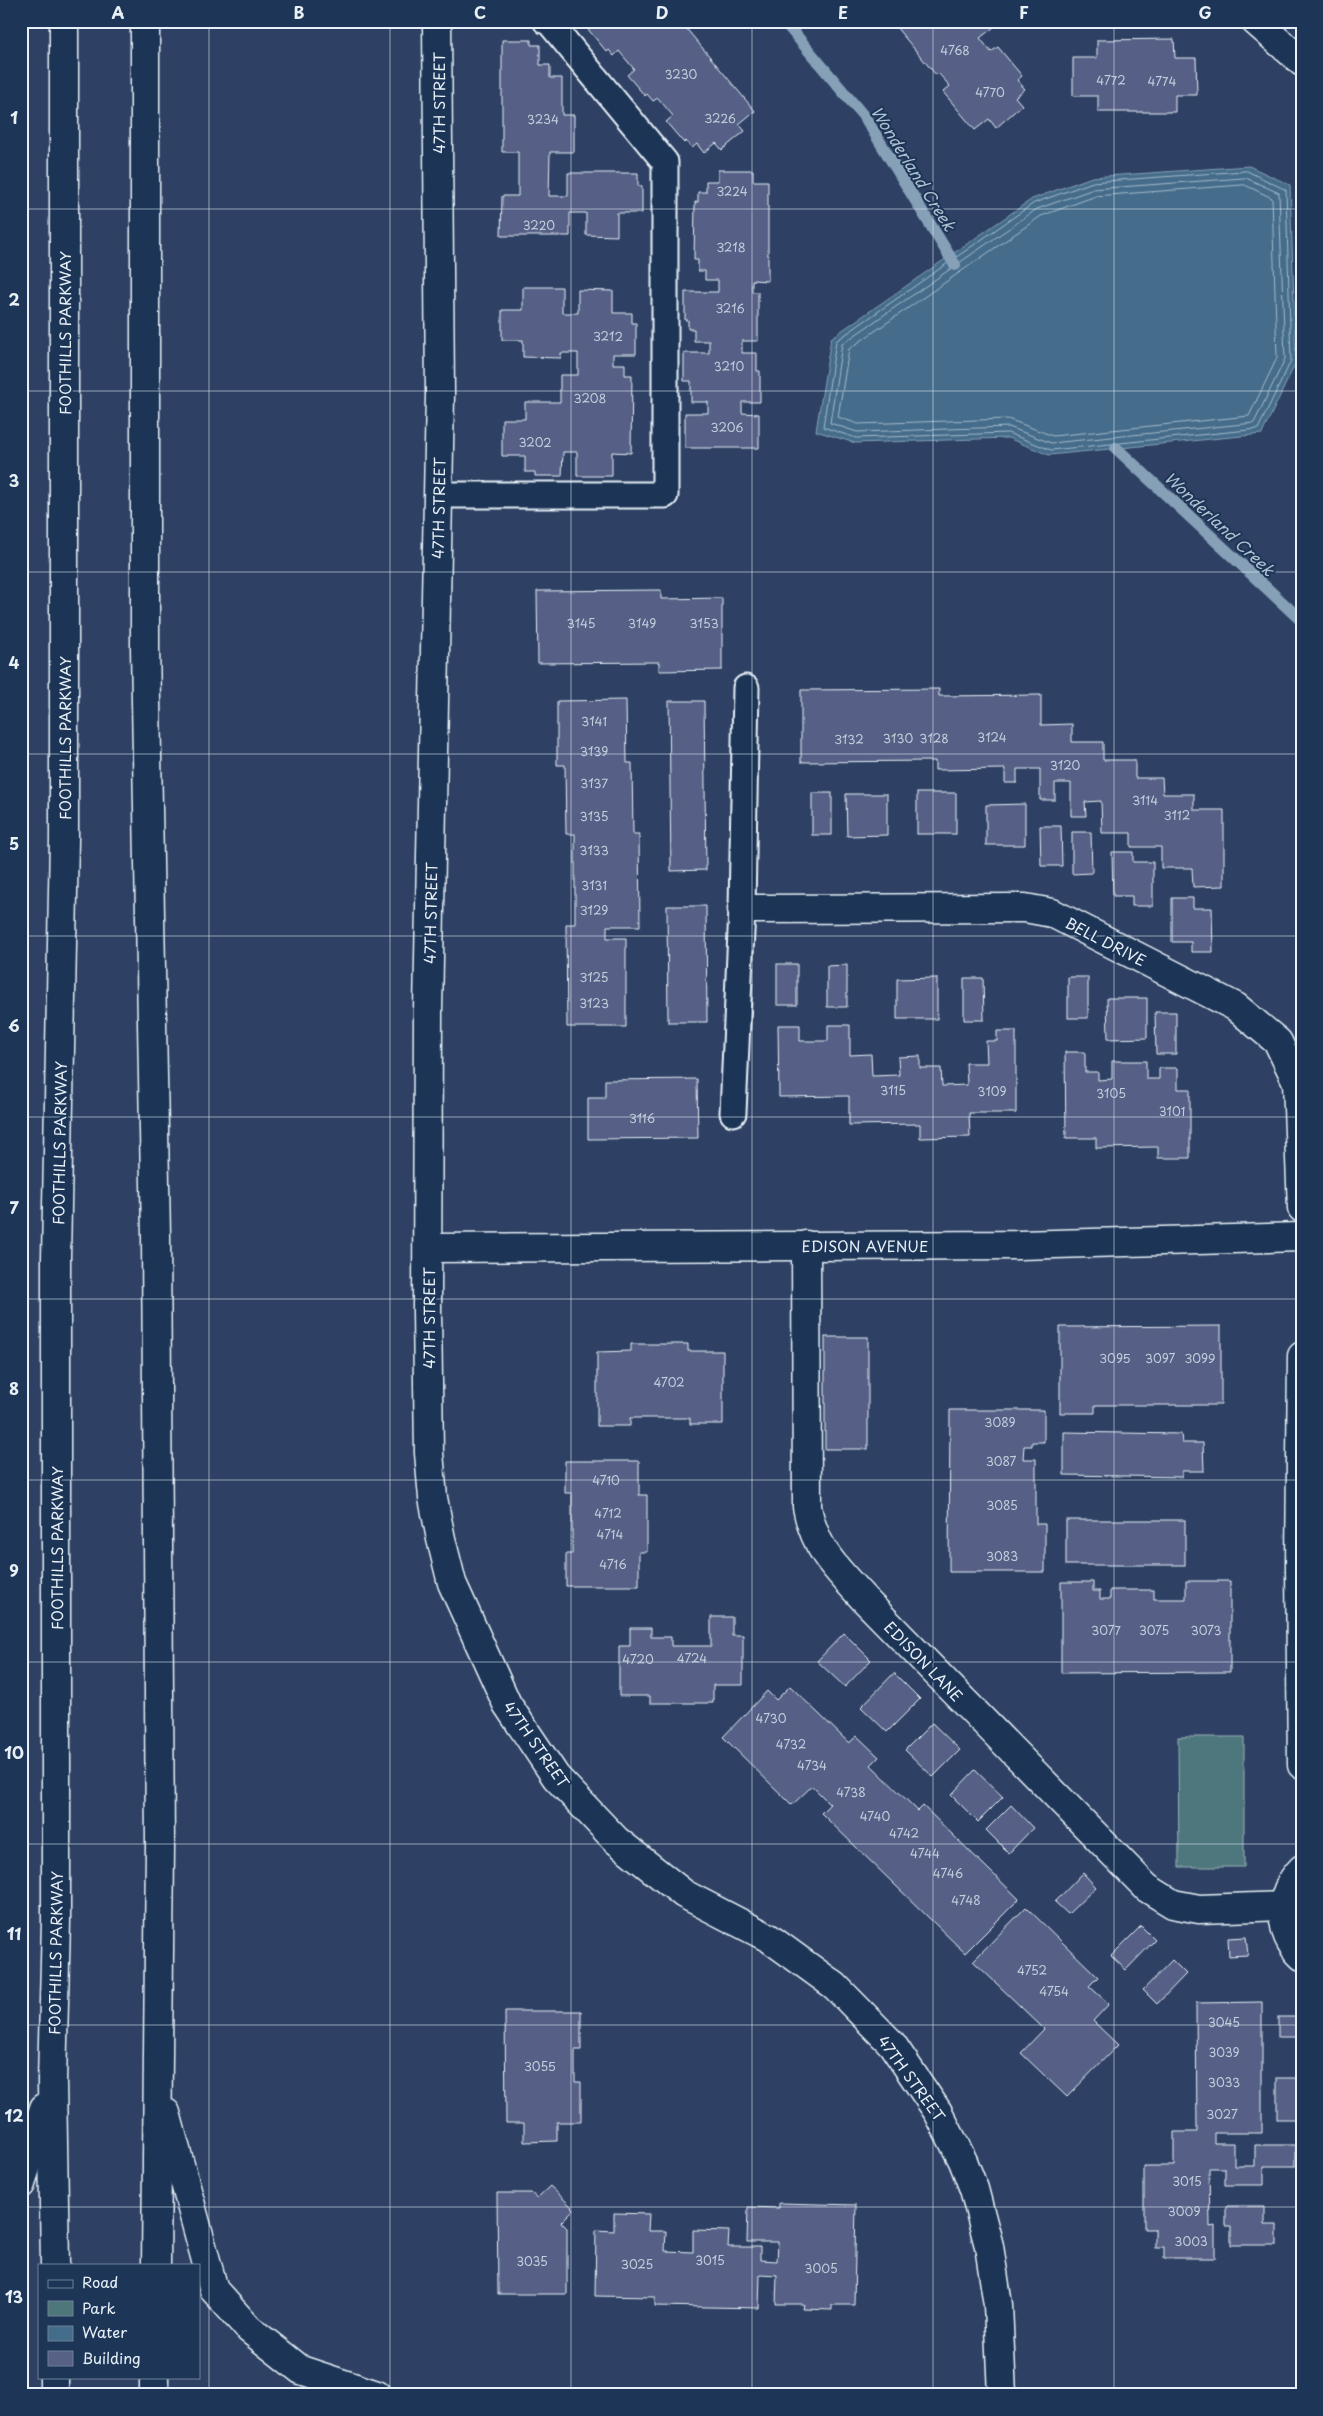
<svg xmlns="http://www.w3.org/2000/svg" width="1323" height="2416" font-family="'Playpen Sans',sans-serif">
  <rect width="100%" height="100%" fill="#2e4164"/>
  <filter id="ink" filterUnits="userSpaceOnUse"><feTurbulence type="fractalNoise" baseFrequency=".02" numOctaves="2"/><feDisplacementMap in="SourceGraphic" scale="10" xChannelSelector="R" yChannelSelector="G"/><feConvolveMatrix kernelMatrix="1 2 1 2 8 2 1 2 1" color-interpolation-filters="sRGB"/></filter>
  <g filter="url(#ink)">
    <polygon fill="#4e777c" stroke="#9bb4ba" points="1178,1737 1244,1737 1244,1867 1179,1867"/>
    <polygon fill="#446c8b" stroke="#86a1b7" points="1249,166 1290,185 1296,362 1262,434 1049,455 1008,438 855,443 816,431 831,338 1032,199 1092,177"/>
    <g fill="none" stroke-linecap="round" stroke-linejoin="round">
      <g stroke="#a6bccc" stroke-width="1">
        <polygon points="1247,171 1286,190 1291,361 1258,429 1051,450 1008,433 856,438 823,427 836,341 1034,203 1093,182"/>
        <polygon points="1246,178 1279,193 1285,359 1254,423 1051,443 1009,427 857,432 830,423 842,344 1037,209 1094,189"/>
        <polygon points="1245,185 1272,198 1277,358 1249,416 1053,436 1008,419 858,424 838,417 849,349 1041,216 1096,196"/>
      </g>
      <g stroke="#86a1b7" stroke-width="12">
        <polyline points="784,21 866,119 955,265"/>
        <polyline points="1116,448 1302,621"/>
      </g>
    </g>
    <g fill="#576186" stroke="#e8f1f8">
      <polygon points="581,21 680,21 755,111 739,124 745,131 722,150 716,143 704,153 697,144 692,148 686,141 684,143 666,122 673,116 658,98 653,101 647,94 645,96 627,75 634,69 619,51 614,56 609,50 607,52"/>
      <polygon points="891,21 989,21 994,27 980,38 991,52 998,47 1022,76 1017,80 1025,89 1015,97 1022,105 996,128 989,119 975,130 943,92 950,86 938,73 936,75"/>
      <polygon points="1174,39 1175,58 1196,58 1197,95 1175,95 1175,112 1098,112 1098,96 1073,96 1073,58 1097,58 1097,40"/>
      <polygon points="502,40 531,40 531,45 540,45 540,65 550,65 550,78 562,78 562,115 574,115 574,152 550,152 549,196 568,196 568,173 638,173 638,186 642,186 642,213 617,213 617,236 586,235 586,213 570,213 570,236 501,236 502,196 518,196 518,152 502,152"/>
      <polygon points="718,170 753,170 753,181 768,181 768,281 752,280 752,292 758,292 758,341 742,341 742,353 757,353 757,371 760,371 760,402 742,402 742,413 759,414 759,448 685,448 685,413 708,413 708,402 691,402 691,381 684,381 684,353 709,353 709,341 694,341 694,329 688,329 688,320 685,320 685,292 718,292 718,280 705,280 705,271 698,271 698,260 694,260 695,202 698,202 698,192 706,192 706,181 718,181"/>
      <polygon points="523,287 562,287 562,313 578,313 578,290 613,291 613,313 632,313 632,323 636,323 636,354 613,354 613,364 625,364 625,375 632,375 631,453 612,452 612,476 577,476 577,452 563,452 562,476 535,476 535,472 525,472 525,456 502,456 502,419 525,419 525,402 560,402 560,375 578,375 578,353 561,353 561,358 523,357 523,340 502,340 502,310 523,310"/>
      <polygon points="661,590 661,599 722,598 722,670 659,671 659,662 538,663 537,591"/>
      <polygon points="939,689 939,696 1041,695 1041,725 1072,724 1072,742 1103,742 1103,760 1135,760 1135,778 1162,778 1163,794 1194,794 1194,810 1224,810 1224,886 1193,887 1192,868 1161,868 1161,847 1131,847 1131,833 1102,833 1101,801 1085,802 1086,816 1071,816 1071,783 1055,783 1055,800 1040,800 1040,769 1017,769 1017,783 1005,783 1005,769 935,770 935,761 801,762 801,690"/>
      <polygon points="626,700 627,763 632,763 633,834 639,834 640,926 607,926 607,938 626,938 626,1027 567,1027 566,924 575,924 575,834 566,834 565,765 557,765 557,701"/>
      <polygon points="669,701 704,701 706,870 671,871"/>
      <rect x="812" y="793" width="20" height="42"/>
      <rect x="917" y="793" width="39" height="41"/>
      <polygon points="846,794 887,794 887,835 847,836"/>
      <polygon points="1025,804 1025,845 986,845 986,805"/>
      <polygon points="1040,826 1061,826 1062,866 1041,866"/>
      <polygon points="1072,832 1091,832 1092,873 1072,874"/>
      <polygon points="1112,852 1133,852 1133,862 1153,862 1153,906 1132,906 1132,896 1113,896"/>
      <polygon points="1172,898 1193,898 1193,908 1212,908 1213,952 1191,952 1191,942 1172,942"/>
      <polygon points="667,906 706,906 707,1022 668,1022"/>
      <rect x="777" y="964" width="20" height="41"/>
      <polygon points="847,965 847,1007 827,1007 827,966"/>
      <rect x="1068" y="977" width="20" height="41"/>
      <polygon points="937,978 937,1019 897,1019 897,979"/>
      <polygon points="964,978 983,978 984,1020 964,1020"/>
      <polygon points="1107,998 1147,998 1147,1038 1108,1039"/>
      <polygon points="1155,1012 1176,1012 1176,1054 1156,1054"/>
      <polygon points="778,1025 800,1025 800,1041 828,1041 828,1025 850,1025 850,1055 871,1054 872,1076 899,1075 898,1057 920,1056 920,1068 941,1068 942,1086 967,1085 966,1063 987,1063 986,1041 997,1041 997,1031 1016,1031 1016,1113 969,1113 970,1137 920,1138 920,1124 849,1125 849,1096 779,1097"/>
      <polygon points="1065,1052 1085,1052 1085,1072 1098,1072 1098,1080 1112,1079 1112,1061 1146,1061 1146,1079 1159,1079 1159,1068 1178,1068 1178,1089 1190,1089 1190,1158 1158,1158 1158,1147 1096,1148 1096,1138 1066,1138"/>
      <polygon points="697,1079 698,1138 588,1139 588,1098 605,1098 605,1080"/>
      <polygon points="1221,1326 1221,1405 1095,1405 1095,1413 1060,1413 1060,1327"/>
      <rect x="825" y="1337" width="43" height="112"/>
      <polygon points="631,1344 688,1344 688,1351 723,1351 723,1424 690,1424 690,1418 630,1418 630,1426 597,1426 597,1352 631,1351"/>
      <polygon points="950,1410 1044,1410 1044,1442 1032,1442 1032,1446 1024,1446 1023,1459 1036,1459 1036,1524 1045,1524 1045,1572 949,1572"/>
      <polygon points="1064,1432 1181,1434 1182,1443 1203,1443 1204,1471 1182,1471 1182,1477 1064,1475"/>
      <polygon points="565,1461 639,1461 639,1495 647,1495 647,1552 639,1552 639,1586 566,1586 566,1554 572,1554 572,1493 565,1493"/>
      <rect x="1066" y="1520" width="119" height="45"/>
      <polygon points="1186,1581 1230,1581 1230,1672 1061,1673 1061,1582 1093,1582 1093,1591 1100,1591 1100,1599 1110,1599 1110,1590 1154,1590 1154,1599 1186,1599"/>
      <polygon points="711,1617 732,1617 732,1635 743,1635 743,1685 713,1685 713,1703 650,1703 650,1696 619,1696 619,1646 630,1646 630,1628 651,1628 651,1637 671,1637 671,1646 711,1646"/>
      <polygon points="844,1633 871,1660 845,1687 817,1661"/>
      <polygon points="894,1673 920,1699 887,1732 861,1707"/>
      <polygon points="790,1686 849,1743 857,1736 879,1757 871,1765 918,1811 923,1806 1019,1899 965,1953 821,1813 830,1804 812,1786 792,1805 723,1737 767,1691 776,1700"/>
      <polygon points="932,1723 960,1750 933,1777 905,1750"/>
      <polygon points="975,1770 1003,1797 978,1822 951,1795"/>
      <polygon points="1011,1805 1033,1828 1009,1853 986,1830"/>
      <polygon points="1083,1873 1096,1887 1068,1914 1055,1902"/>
      <polygon points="1026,1907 1098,1977 1089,1986 1109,2004 1093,2021 1118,2045 1067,2097 1021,2053 1044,2029 973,1961"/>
      <polygon points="1141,1926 1155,1940 1126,1970 1111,1956"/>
      <polygon points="1246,1937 1248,1955 1229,1956 1228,1938"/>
      <polygon points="1172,1960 1186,1974 1157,2004 1143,1990"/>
      <polygon points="1262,2002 1262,2133 1214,2133 1214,2143 1234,2143 1234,2166 1255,2166 1255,2145 1296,2145 1296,2166 1264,2166 1264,2185 1225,2185 1225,2168 1209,2168 1210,2227 1215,2226 1215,2258 1164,2258 1164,2247 1155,2247 1155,2229 1144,2229 1144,2166 1174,2166 1174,2132 1197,2132 1196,2003"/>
      <polygon points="505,2011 581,2011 581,2050 575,2050 575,2082 581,2082 581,2122 557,2122 557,2141 524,2142 524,2123 506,2123"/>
      <rect x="1278" y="2017" width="24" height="20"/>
      <rect x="1277" y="2078" width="25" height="41"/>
      <polygon points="550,2186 574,2209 561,2222 567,2228 567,2294 498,2294 497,2193 531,2193 537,2198"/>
      <polygon points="779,2203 856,2205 854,2305 832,2305 832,2310 803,2309 804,2304 776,2304 777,2275 760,2274 759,2308 655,2306 655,2297 595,2296 596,2230 614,2231 614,2213 649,2214 648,2231 666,2231 665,2251 693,2252 693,2230 729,2231 728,2247 760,2247 760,2260 777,2261 778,2242 747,2242 748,2207 779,2208"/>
      <polygon points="1226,2206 1265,2206 1265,2225 1277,2225 1277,2245 1231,2245 1231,2226 1226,2226"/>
    </g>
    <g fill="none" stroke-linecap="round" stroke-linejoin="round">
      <g stroke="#e8f1f8" stroke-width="29">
        <g id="lane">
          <polyline points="439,495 665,495 665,162 550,23 546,21"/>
          <polyline points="733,1113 742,909 746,688"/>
        </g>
      </g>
      <g stroke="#e8f1f8" stroke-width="31">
        <g id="street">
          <polyline points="1255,21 1302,62"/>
          <polyline points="742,909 1025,908 1052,913 1236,1007 1278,1042 1297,1082 1302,1208"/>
          <path d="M806,1245L807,1507C815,1550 836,1568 864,1599L1147,1888L1173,1904L1199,1909L1283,1906"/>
          <polyline points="428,1248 1019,1245 1302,1237"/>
          <polyline points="1302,1356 1300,1567 1302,1765"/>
          <path d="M1302,1869C1278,1893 1277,1932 1302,1956"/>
        </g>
      </g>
      <g stroke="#e8f1f8" stroke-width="31">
        <polyline id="secondary" points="437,21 440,395 428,1010 427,1311 429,1453 433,1498 441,1539 452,1583 507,1704 556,1777 616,1840 684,1894 769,1938 835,1986 892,2044 938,2112 963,2161 974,2189 989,2246 998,2305 1002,2395"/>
      </g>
      <g stroke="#e8f1f8" stroke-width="31">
        <g id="highway">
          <polyline points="145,21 145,647 156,1237 160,1846 156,2265"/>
          <polyline points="166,2113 214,2290 249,2329 301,2370 377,2395"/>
          <polyline points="21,2184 44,2108"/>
          <polyline points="55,2265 52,2082 56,1921 56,1258 64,839 64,21"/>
          <polyline points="54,2395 54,2377"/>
          <polyline points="154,2395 154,2377"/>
        </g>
      </g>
      <use href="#lane" stroke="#1d3557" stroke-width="25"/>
      <use href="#street" stroke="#1d3557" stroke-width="28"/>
      <use href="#secondary" stroke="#1d3557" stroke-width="28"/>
      <use href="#highway" stroke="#1d3557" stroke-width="28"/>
    </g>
  </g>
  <path fill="none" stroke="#e8f1f8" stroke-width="1" stroke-opacity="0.55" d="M209,21V2395M390,21V2395M571,21V2395M752,21V2395M933,21V2395M1114,21V2395M21,209H1302M21,391H1302M21,572H1302M21,754H1302M21,936H1302M21,1117H1302M21,1299H1302M21,1480H1302M21,1662H1302M21,1844H1302M21,2025H1302M21,2207H1302"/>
  <g text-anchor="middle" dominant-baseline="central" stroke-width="4" stroke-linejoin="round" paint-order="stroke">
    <g font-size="12" fill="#c4cddc">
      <text x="955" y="50">4768</text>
      <text x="681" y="74">3230</text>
      <text x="1111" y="80">4772</text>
      <text x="1162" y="81">4774</text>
      <text x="990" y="92">4770</text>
      <text x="720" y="118">3226</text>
      <text x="543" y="119">3234</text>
      <text x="732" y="191">3224</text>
      <text x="539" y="225">3220</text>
      <text x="731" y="247">3218</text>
      <text x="730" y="308">3216</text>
      <text x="608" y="336">3212</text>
      <text x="729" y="366">3210</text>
      <text x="590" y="398">3208</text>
      <text x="727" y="427">3206</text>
      <text x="535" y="442">3202</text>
      <text x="581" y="623">3145</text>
      <text x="642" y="623">3149</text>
      <text x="704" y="623">3153</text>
      <text x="594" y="721">3141</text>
      <text x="992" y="737">3124</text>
      <text x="898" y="738">3130</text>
      <text x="934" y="738">3128</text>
      <text x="849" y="739">3132</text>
      <text x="594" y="751">3139</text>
      <text x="1065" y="765">3120</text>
      <text x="594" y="783">3137</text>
      <text x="1145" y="800">3114</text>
      <text x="1177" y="815">3112</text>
      <text x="594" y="816">3135</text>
      <text x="594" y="850">3133</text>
      <text x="594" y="885">3131</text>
      <text x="594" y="910">3129</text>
      <text x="594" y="977">3125</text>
      <text x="594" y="1003">3123</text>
      <text x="893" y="1090">3115</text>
      <text x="992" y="1091">3109</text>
      <text x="1111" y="1093">3105</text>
      <text x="1172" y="1111">3101</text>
      <text x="642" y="1118">3116</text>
      <text x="1115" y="1358">3095</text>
      <text x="1160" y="1358">3097</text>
      <text x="1200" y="1358">3099</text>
      <text x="669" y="1382">4702</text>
      <text x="1000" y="1422">3089</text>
      <text x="1001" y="1461">3087</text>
      <text x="606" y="1480">4710</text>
      <text x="1002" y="1505">3085</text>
      <text x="608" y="1513">4712</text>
      <text x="610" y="1534">4714</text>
      <text x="1002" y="1556">3083</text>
      <text x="613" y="1564">4716</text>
      <text x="1106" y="1630">3077</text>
      <text x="1154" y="1630">3075</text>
      <text x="1206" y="1630">3073</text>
      <text x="692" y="1658">4724</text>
      <text x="638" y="1659">4720</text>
      <text x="771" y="1718">4730</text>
      <text x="791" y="1744">4732</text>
      <text x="812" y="1765">4734</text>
      <text x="851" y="1792">4738</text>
      <text x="875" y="1816">4740</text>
      <text x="904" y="1833">4742</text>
      <text x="925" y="1853">4744</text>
      <text x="948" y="1873">4746</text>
      <text x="966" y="1900">4748</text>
      <text x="1032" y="1970">4752</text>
      <text x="1054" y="1991">4754</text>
      <text x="1224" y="2022">3045</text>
      <text x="1224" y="2052">3039</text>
      <text x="540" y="2066">3055</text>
      <text x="1224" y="2082">3033</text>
      <text x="1222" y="2114">3027</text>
      <text x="1187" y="2181">3015</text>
      <text x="1184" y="2211">3009</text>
      <text x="1191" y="2241">3003</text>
      <text x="710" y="2260">3015</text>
      <text x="532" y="2261">3035</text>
      <text x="637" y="2264">3025</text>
      <text x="821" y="2268">3005</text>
    </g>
    <g font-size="15" fill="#e8f1f8" stroke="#1d3557">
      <text transform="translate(438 103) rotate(-90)">47TH STREET</text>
      <text transform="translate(64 333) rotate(-90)">FOOTHILLS PARKWAY</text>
      <text transform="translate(438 508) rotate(-89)">47TH STREET</text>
      <text transform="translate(64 738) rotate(-90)">FOOTHILLS PARKWAY</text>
      <text transform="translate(430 913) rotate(-89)">47TH STREET</text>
      <text transform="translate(1106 941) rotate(27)">BELL DRIVE</text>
      <text transform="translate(59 1143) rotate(-89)">FOOTHILLS PARKWAY</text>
      <text x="865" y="1245">EDISON AVENUE</text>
      <text transform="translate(428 1318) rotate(-90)">47TH STREET</text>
      <text transform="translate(56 1548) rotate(-90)">FOOTHILLS PARKWAY</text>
      <text transform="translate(924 1661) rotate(46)">EDISON LANE</text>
      <text transform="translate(537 1744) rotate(55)">47TH STREET</text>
      <text transform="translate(55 1953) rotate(-89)">FOOTHILLS PARKWAY</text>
      <text transform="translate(912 2078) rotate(54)">47TH STREET</text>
    </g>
    <g font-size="16" font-style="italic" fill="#afc2d2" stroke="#1d3557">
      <text transform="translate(914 168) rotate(58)">Wonderland Creek</text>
      <text transform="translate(1220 523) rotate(43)">Wonderland Creek</text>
    </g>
  </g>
  <rect width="1323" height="2416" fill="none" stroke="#1d3557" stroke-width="55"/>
  <rect x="38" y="2264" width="162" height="115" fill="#1d3557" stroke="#6e8097"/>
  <rect x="48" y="2280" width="25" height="8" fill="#1d3557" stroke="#6e8097"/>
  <text x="82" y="2288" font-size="15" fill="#e8f1f8">Road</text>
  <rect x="48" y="2301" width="25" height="15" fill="#4e777c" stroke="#6e8097"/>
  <text x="82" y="2314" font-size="15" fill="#e8f1f8">Park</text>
  <rect x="48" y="2326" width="25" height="15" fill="#446c8b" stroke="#6e8097"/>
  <text x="82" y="2338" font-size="15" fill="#e8f1f8">Water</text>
  <rect x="48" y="2351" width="25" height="15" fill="#576186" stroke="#6e8097"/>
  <text x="82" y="2364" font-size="15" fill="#e8f1f8">Building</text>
  <rect x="28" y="28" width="1268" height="2360" fill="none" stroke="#e8f1f8" stroke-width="2"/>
  <g font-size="16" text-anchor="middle" font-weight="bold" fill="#e8f1f8">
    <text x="118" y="19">A</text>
    <text x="299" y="19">B</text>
    <text x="480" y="19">C</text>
    <text x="662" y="19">D</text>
    <text x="843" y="19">E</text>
    <text x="1024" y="19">F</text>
    <text x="1205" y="19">G</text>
    <text x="14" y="124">1</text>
    <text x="14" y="306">2</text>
    <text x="14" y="487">3</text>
    <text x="14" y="669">4</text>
    <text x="14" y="850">5</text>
    <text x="14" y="1032">6</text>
    <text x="14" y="1214">7</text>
    <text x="14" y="1395">8</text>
    <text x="14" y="1577">9</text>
    <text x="14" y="1759">10</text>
    <text x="14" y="1940">11</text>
    <text x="14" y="2122">12</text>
    <text x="14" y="2303">13</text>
  </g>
</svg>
